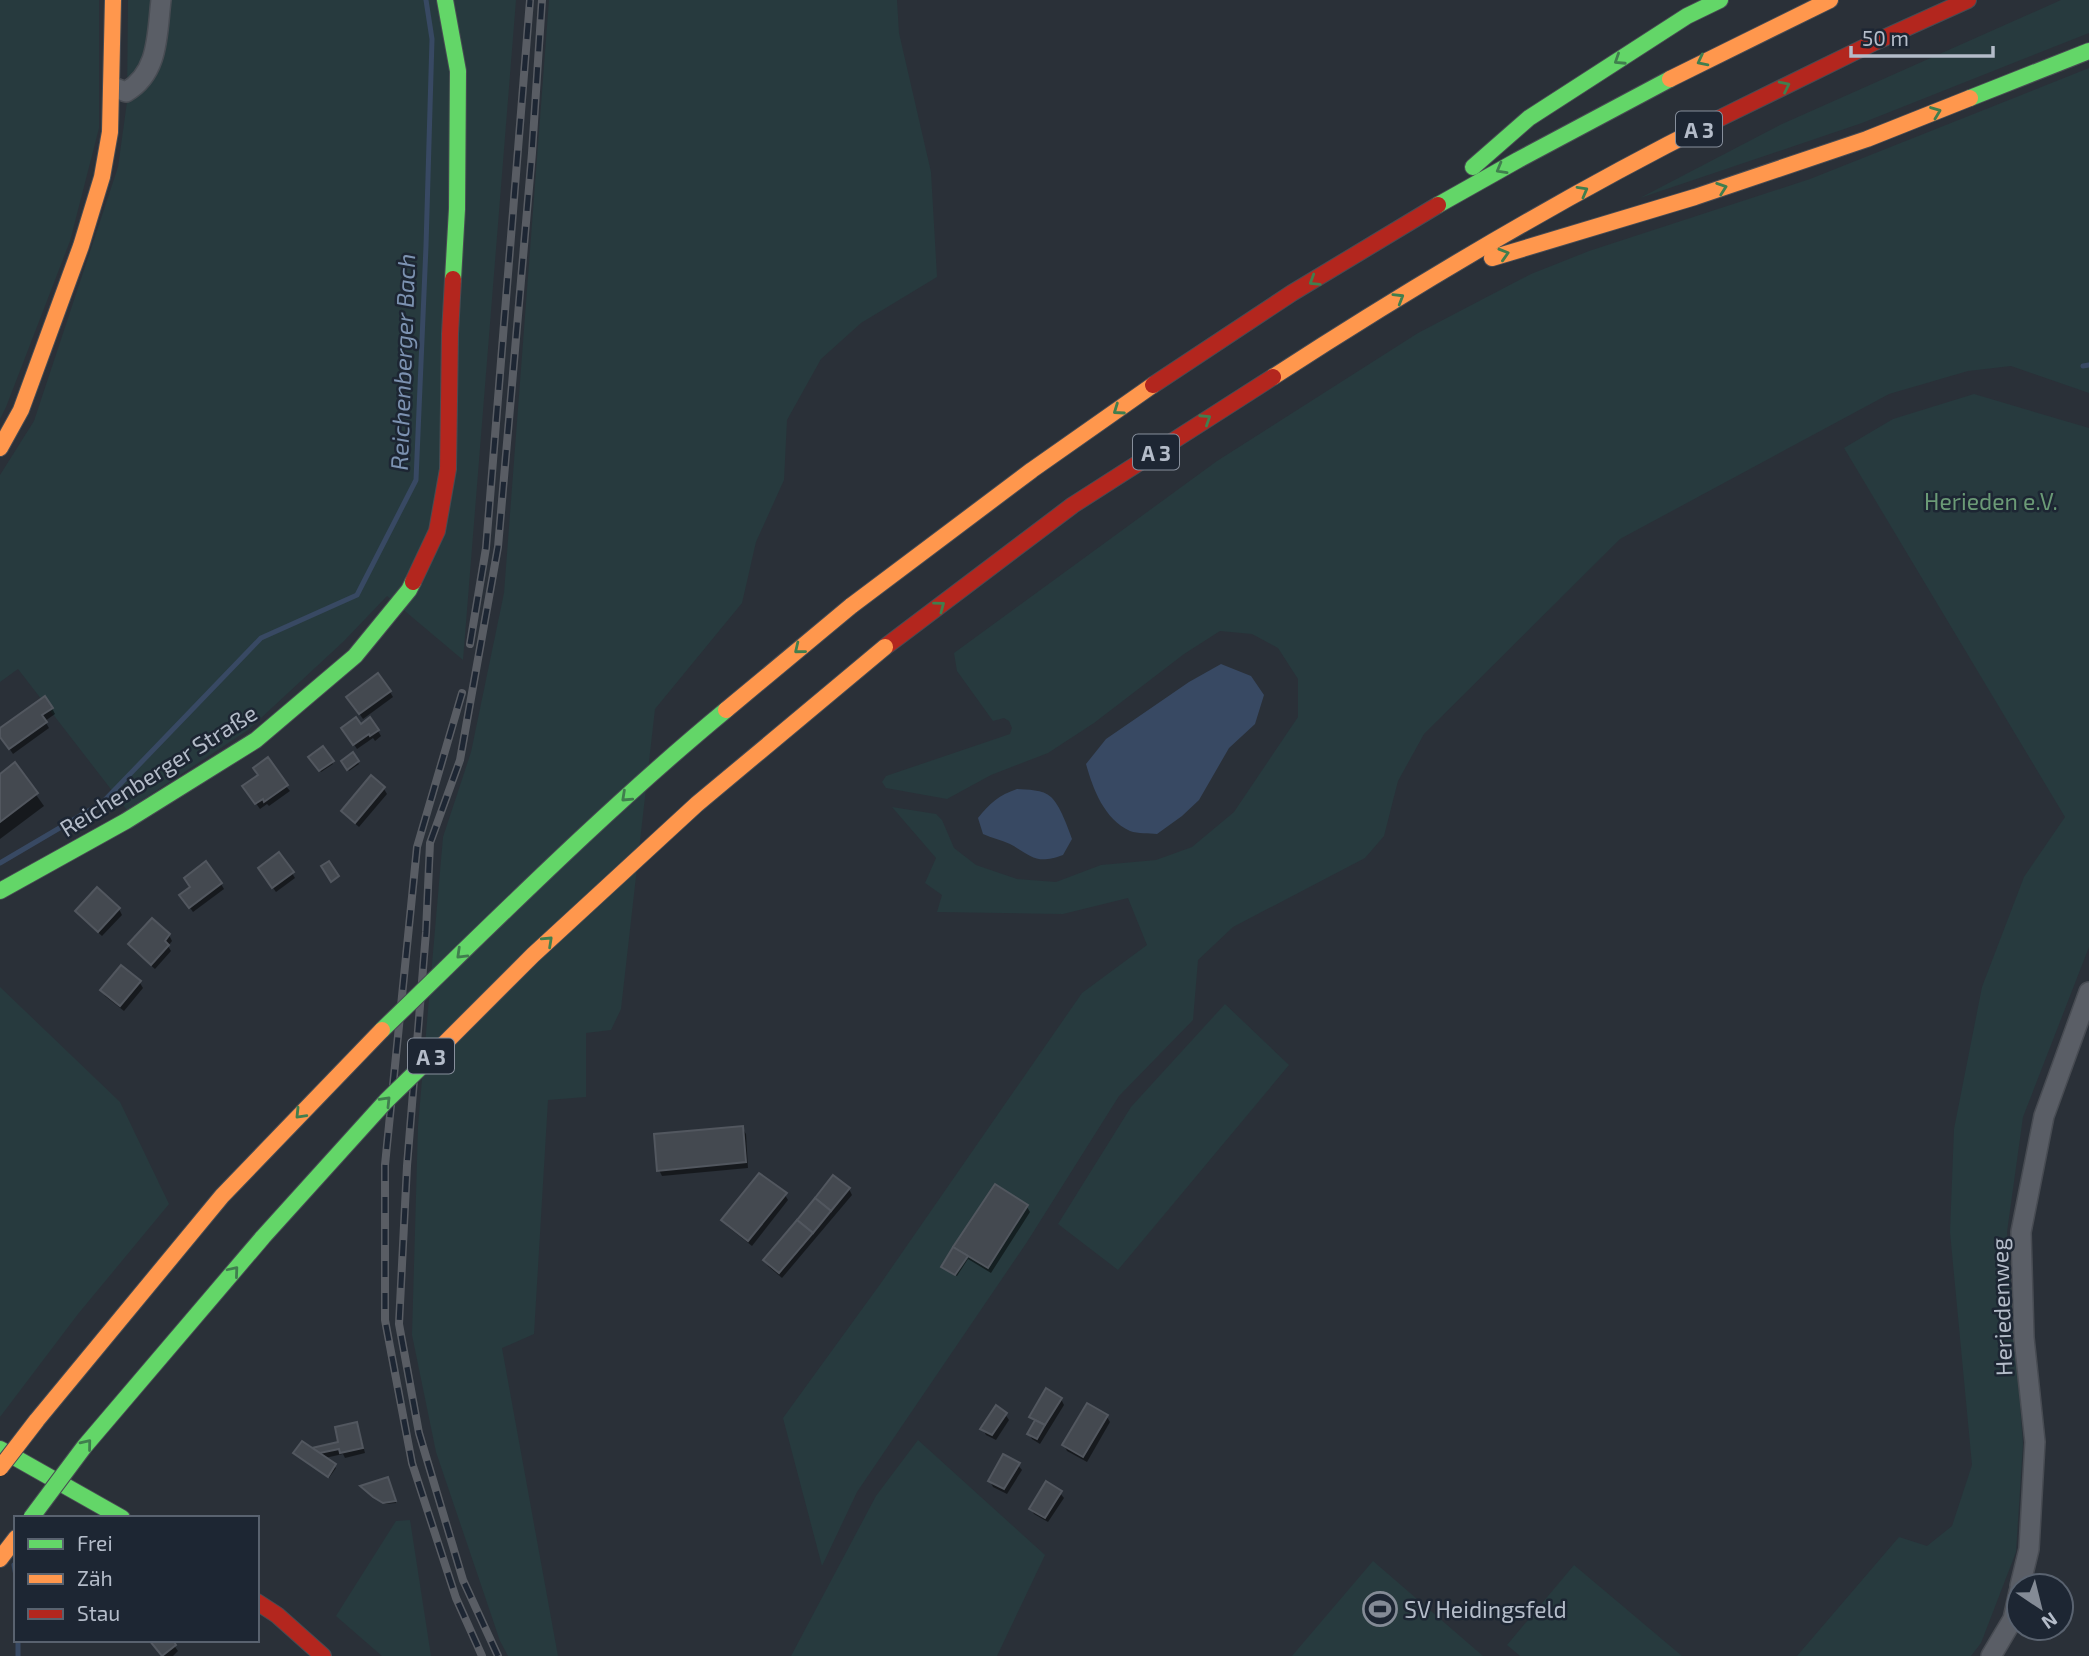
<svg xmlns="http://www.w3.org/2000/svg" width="2089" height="1656" font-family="'Exo 2',sans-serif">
  <rect width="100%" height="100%" fill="#2a3038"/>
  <g fill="#273a3e">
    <polygon points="0,0 99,0 99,128 70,241 6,407 0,419"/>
    <polygon points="128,0 516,0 463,660 387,596 344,641 248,730 127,810 18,669 0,682 0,475 34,421 118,167 127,102"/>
    <polygon points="549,0 897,0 899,33 931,172 937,277 861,323 821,359 787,420 784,480 756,542 742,603 655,709 621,1009 611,1030 586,1033 586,1097 548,1100 534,1334 502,1348 558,1656 508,1656 500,1641 436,1452 412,1335 418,1126 443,837 471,752 504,593"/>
    <polygon points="2061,0 2089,0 2089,33 1862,123 1640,198 1782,124"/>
    <polygon points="2089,68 2089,393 2011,366 1968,371 1889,394 1620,539 1424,734 1398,781 1384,836 1365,858 1233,927 1198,960 1193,1020 1119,1096 1027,1242 857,1492 822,1566 783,1418 881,1283 1082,993 1147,945 1128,898 1063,914 937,912 942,895 925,883 936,858 892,807 936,814 942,820 954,848 976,865 1017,879 1056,882 1101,865 1156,860 1192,847 1234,812 1298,717 1298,679 1278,648 1252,634 1220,631 1184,654 1094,723 1048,753 991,775 947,799 886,788 882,782 886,776 1010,734 1012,728 1009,721 1004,718 993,721 957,671 954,653 1217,461 1418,333 1531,274 1589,251 1810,179"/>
    <polygon points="1974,394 2089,428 2089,947 2023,1117 2007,1232 2023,1444 2016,1552 1981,1643 1971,1656 1797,1656 1899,1537 1927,1546 1952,1526 1972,1465 1950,1232 1954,1129 1982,987 2024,877 2065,817 1844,448 1893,419"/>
    <polygon points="0,987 120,1102 169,1204 78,1314 0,1417"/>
    <polygon points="1225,1004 1289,1065 1118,1270 1058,1224 1131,1107"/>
    <polygon points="918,1440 1045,1555 997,1656 791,1656 876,1496"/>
    <polygon points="410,1520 431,1656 382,1656 336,1616 396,1521"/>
    <polygon points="1373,1561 1483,1656 1292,1656"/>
    <polygon points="1574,1565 1682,1656 1520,1656 1507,1645"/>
  </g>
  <g fill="#384963">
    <path d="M1221,664L1251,676L1264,695L1255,724L1229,748L1199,800L1182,816L1157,834C1149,833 1138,834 1130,831C1104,819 1093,789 1086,764L1106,739L1189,682Z"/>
    <path d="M1017,789C1027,790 1043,789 1051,797C1060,805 1068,828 1072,839L1063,855C1036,865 1032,856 1010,844C1001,840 992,838 983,834L978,818C989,804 999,795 1017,789Z"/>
  </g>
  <g fill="#0007">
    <polygon points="390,692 393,697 363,719 352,703"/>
    <polygon points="52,708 55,714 45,721 49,728 13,754 0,735 0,730"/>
    <polygon points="361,727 378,731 381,736 375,741 373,738 357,749 347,734"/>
    <polygon points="323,749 333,764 321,772 311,757"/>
    <polygon points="353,755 359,764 349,771 343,762"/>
    <polygon points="15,765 44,806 0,839 0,776"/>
    <polygon points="371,778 384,789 387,794 359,827 346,816 343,811"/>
    <polygon points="286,786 290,791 269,806 267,804 260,809 248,792"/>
    <polygon points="292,873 295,878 276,892 263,874"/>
    <polygon points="221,884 224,889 193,912 185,901"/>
    <polygon points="119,909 122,915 102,936 81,917 78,911"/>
    <polygon points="169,935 172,941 168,946 171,951 155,969 133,950 130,945"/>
    <polygon points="121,967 140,983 143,988 124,1011 105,996 102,990"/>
    <polygon points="742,1128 746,1134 748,1168 662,1176 659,1170"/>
    <polygon points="849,1189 852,1195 782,1278 768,1266 765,1260"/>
    <polygon points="785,1195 788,1200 752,1246 727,1226 724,1220"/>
    <polygon points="1027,1207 1030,1212 991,1273 968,1259 957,1276 944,1269"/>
    <polygon points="1061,1399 1064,1405 1040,1444 1032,1439 1029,1434 1035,1424 1032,1417"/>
    <polygon points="1005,1414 1009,1420 996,1440 986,1435 983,1429"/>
    <polygon points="1107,1417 1110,1422 1087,1462 1067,1451 1064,1445"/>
    <polygon points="356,1424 359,1430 365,1453 345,1458 343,1454 325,1458 336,1468 329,1478 297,1455 318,1454 315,1449 340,1443"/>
    <polygon points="1018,1465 1022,1470 1007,1494 993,1487 990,1481"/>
    <polygon points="389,1481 396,1503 386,1504 376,1499 364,1488"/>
    <polygon points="1060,1493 1064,1498 1048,1522 1034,1514 1031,1509"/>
    <polygon points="170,1640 178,1651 173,1656 163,1656 153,1644"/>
  </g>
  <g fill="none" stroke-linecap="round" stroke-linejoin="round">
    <g stroke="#384963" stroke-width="5">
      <polyline points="2083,366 2089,365"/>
      <polyline points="0,863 102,803 261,638 357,595 416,480 426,246 432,39 426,0"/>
      <polyline points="14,1565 16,1576"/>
      <polyline points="18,1640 18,1656"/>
    </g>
  </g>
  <g fill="#444950" stroke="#52575f" stroke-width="2">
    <polygon points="378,673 391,691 359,714 346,697"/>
    <polygon points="45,696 53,708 42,715 47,722 9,749 0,737 0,728"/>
    <polygon points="356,717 361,724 370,717 379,730 370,736 369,734 353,745 341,728"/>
    <polygon points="323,746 334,761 319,771 308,757"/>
    <polygon points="353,752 359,761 347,770 341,761"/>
    <polygon points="268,757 288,785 264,802 263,799 255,804 242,786 258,775 253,768"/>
    <polygon points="15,762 38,793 0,822 0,774"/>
    <polygon points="371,775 385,787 355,823 341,811"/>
    <polygon points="279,852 294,872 272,888 258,868"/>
    <polygon points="206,861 222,883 189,908 179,895 190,887 184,878"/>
    <polygon points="329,861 339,876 331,882 321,866"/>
    <polygon points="97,887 120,908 98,932 75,911"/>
    <polygon points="152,918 170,934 165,941 169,945 151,965 128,944"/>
    <polygon points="121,965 141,981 120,1006 100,990"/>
    <polygon points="743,1126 746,1162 657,1171 654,1134"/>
    <polygon points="759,1173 787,1193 748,1241 721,1220"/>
    <polygon points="833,1175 850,1188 831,1211 815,1198"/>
    <polygon points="995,1184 1028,1205 988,1268 953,1247"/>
    <polygon points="815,1198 831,1211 813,1233 797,1220"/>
    <polygon points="797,1220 813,1233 779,1273 763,1260"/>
    <polygon points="953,1247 968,1256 955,1275 941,1267"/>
    <polygon points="1046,1388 1062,1398 1045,1425 1029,1417"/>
    <polygon points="1087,1403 1108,1415 1083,1457 1062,1445"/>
    <polygon points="996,1405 1007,1413 992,1435 980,1429"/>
    <polygon points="1035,1420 1045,1425 1037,1439 1027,1434"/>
    <polygon points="357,1422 363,1448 340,1453 339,1449 320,1453 312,1448 338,1442 335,1427"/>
    <polygon points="302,1441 336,1464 328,1477 293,1453"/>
    <polygon points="1003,1454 1020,1463 1004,1489 988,1481"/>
    <polygon points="388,1477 396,1501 383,1503 373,1497 360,1486"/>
    <polygon points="1046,1481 1062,1491 1045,1518 1029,1509"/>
    <polygon points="149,1640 173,1640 176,1645 162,1656"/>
  </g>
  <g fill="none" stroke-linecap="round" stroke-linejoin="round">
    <g stroke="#484c53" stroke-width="22">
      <g id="street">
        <path d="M113,87L126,92C159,73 157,34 161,0"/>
        <polyline points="2020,1586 2029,1549 2035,1442 2024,1338 2021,1232 2044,1116 2089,992"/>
        <polyline points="1991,1656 2013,1619 2019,1592"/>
      </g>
    </g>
    <g stroke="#484c53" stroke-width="18">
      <g id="fast">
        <polyline points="445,0 458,71 457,209 453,279"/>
        <polyline points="1970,98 2089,51"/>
        <polyline points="1473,167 1529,118 1687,16 1720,0"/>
        <polyline points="1438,205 1518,160 1670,79"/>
        <polyline points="0,891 126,821 256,740 355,656 409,590 413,582"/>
        <polyline points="0,1449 122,1518"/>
      </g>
    </g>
    <g stroke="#484c53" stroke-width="18">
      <g id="slow">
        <polyline points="1670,79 1830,0"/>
        <polyline points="1492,258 1695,197 1867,139 1970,98"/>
        <path d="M1273,377C1415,285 1561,198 1712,122"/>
        <polyline points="0,448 21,410 81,246 102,177 110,132 113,0"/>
        <polyline points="851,606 1032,470 1153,385"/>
        <polyline points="0,1559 16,1538"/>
      </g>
    </g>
    <g stroke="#484c53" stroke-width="18">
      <g id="jam">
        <polyline points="1712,122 1875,42 1968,0"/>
        <polyline points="1153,385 1292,293 1438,205"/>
        <polyline points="413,582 437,531 448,469 450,334 453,279"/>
        <polyline points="885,647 1073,505 1273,377"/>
        <polyline points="257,1602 277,1615 323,1656"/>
      </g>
    </g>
    <use href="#street" stroke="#5a5e66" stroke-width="19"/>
    <use href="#fast" stroke="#63d668" stroke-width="16"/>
    <use href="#slow" stroke="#ff974d" stroke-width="16"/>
    <use href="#jam" stroke="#b3261e" stroke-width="16"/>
    <g stroke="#595d64" stroke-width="8">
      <g id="rail">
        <polyline points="470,644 486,548 530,0"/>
        <polyline points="462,693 417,847 385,1165 385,1320 412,1463 456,1598 482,1656"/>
        <polyline points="498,1656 463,1580 419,1433 399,1324 407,1166 426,932 430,843 460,760 498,547 532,153 542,0"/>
      </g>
    </g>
    <use href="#rail" stroke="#1d2633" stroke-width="5" stroke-dasharray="16" stroke-linecap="butt"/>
    <g stroke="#474c53" stroke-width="18" stroke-linecap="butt">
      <g id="fast-bridge">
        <path d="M382,1030C495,921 605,810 726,710"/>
        <polyline points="31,1518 84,1447 263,1237 386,1101 424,1064"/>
      </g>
    </g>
    <g stroke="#474c53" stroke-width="18" stroke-linecap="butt">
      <g id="slow-bridge">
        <polyline points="726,710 851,606"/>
        <polyline points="424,1064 533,955 697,804 885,647"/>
        <polyline points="0,1468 37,1420 222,1196 382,1030"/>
      </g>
    </g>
    <use href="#fast-bridge" stroke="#63d668" stroke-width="16"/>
    <use href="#slow-bridge" stroke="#ff974d" stroke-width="16"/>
  </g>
  <defs><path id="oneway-chevron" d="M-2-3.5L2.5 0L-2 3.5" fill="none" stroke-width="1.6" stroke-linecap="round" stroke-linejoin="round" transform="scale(1.75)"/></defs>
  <g stroke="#407e4e">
    <use href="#oneway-chevron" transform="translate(1619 60) rotate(147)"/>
    <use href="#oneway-chevron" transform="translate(1702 61) rotate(153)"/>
    <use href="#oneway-chevron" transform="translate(1785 86) rotate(-26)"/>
    <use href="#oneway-chevron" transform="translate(1936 112) rotate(-21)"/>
    <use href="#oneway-chevron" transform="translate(1501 169) rotate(150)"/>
    <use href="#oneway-chevron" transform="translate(1722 188) rotate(-19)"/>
    <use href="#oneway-chevron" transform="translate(1583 191) rotate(-29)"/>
    <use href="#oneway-chevron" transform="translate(1504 254) rotate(-17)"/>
    <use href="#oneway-chevron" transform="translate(1314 281) rotate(148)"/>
    <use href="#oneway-chevron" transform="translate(1399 298) rotate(-31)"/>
    <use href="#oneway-chevron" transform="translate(1118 410) rotate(145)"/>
    <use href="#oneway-chevron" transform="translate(1206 419) rotate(-33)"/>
    <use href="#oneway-chevron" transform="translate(940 606) rotate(-37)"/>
    <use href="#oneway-chevron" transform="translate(799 649) rotate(141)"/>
    <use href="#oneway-chevron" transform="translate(626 797) rotate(137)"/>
    <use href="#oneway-chevron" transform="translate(548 941) rotate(-43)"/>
    <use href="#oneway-chevron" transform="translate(461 954) rotate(136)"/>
    <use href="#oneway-chevron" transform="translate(386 1101) rotate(-46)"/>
    <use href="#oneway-chevron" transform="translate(300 1114) rotate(134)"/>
    <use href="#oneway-chevron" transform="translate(234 1271) rotate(-50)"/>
    <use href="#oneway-chevron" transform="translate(87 1444) rotate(-51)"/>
  </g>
  <defs>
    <g id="stadium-ring" transform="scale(1.75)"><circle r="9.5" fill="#1d2633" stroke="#848b96" stroke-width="1.5"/><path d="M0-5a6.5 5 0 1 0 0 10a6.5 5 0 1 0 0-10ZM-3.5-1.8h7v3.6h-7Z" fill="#848b96"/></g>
  </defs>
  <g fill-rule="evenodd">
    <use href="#stadium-ring" x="1380" y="1609"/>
  </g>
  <g text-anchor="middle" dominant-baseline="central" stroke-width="5" stroke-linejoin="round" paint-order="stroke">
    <g fill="#1d2633" stroke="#878f9c" stroke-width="2">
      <rect x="1676" y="111.5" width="46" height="35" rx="5"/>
      <rect x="1133" y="434.5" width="46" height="35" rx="5"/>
      <rect x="408" y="1038.5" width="46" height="35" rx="5"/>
    </g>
    <g font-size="21" font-weight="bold" fill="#b4bcc9">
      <text x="1699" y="129">A 3</text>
      <text x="1156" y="452">A 3</text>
      <text x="431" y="1056">A 3</text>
    </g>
    <g font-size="23" fill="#6b9a76" stroke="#1d2633">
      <text x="1991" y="501">Herieden e.V.</text>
    </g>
    <g font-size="23" fill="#b4bcc9" stroke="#1d2633">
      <text transform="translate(158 770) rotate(-32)">Reichenberger Straße</text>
      <text transform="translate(2001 1307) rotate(-92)">Heriedenweg</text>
    </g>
    <g font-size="23" fill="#b4bcc9" stroke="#1d2633" text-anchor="start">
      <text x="1404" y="1609">SV Heidingsfeld</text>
    </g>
    <g font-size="24" font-style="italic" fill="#7c92b1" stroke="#1d2633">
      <text transform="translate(402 362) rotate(-88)">Reichenberger Bach</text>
    </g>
  </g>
  <rect x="14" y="1516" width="245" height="126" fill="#1d2633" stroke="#59626f" stroke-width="2"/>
  <rect x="28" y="1539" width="35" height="10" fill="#63d668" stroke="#59626f" stroke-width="2"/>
  <text x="77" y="1551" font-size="21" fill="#b4bcc9">Frei</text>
  <rect x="28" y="1574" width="35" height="10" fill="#ff974d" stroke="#59626f" stroke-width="2"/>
  <text x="77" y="1586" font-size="21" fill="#b4bcc9">Zäh</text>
  <rect x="28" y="1609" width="35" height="10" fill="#b3261e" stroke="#59626f" stroke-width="2"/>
  <text x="77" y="1621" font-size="21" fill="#b4bcc9">Stau</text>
  <g transform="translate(2040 1607) rotate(145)"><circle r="33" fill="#1d2633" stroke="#59626f" stroke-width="2"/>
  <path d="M0-5L12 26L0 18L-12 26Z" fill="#848b96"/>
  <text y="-10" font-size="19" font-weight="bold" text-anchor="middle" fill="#b4bcc9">N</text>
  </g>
  <path d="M1851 46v10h142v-10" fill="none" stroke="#b4bcc9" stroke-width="3.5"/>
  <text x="1862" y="46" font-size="21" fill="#b4bcc9" stroke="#1d2633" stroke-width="5" paint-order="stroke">50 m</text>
</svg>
